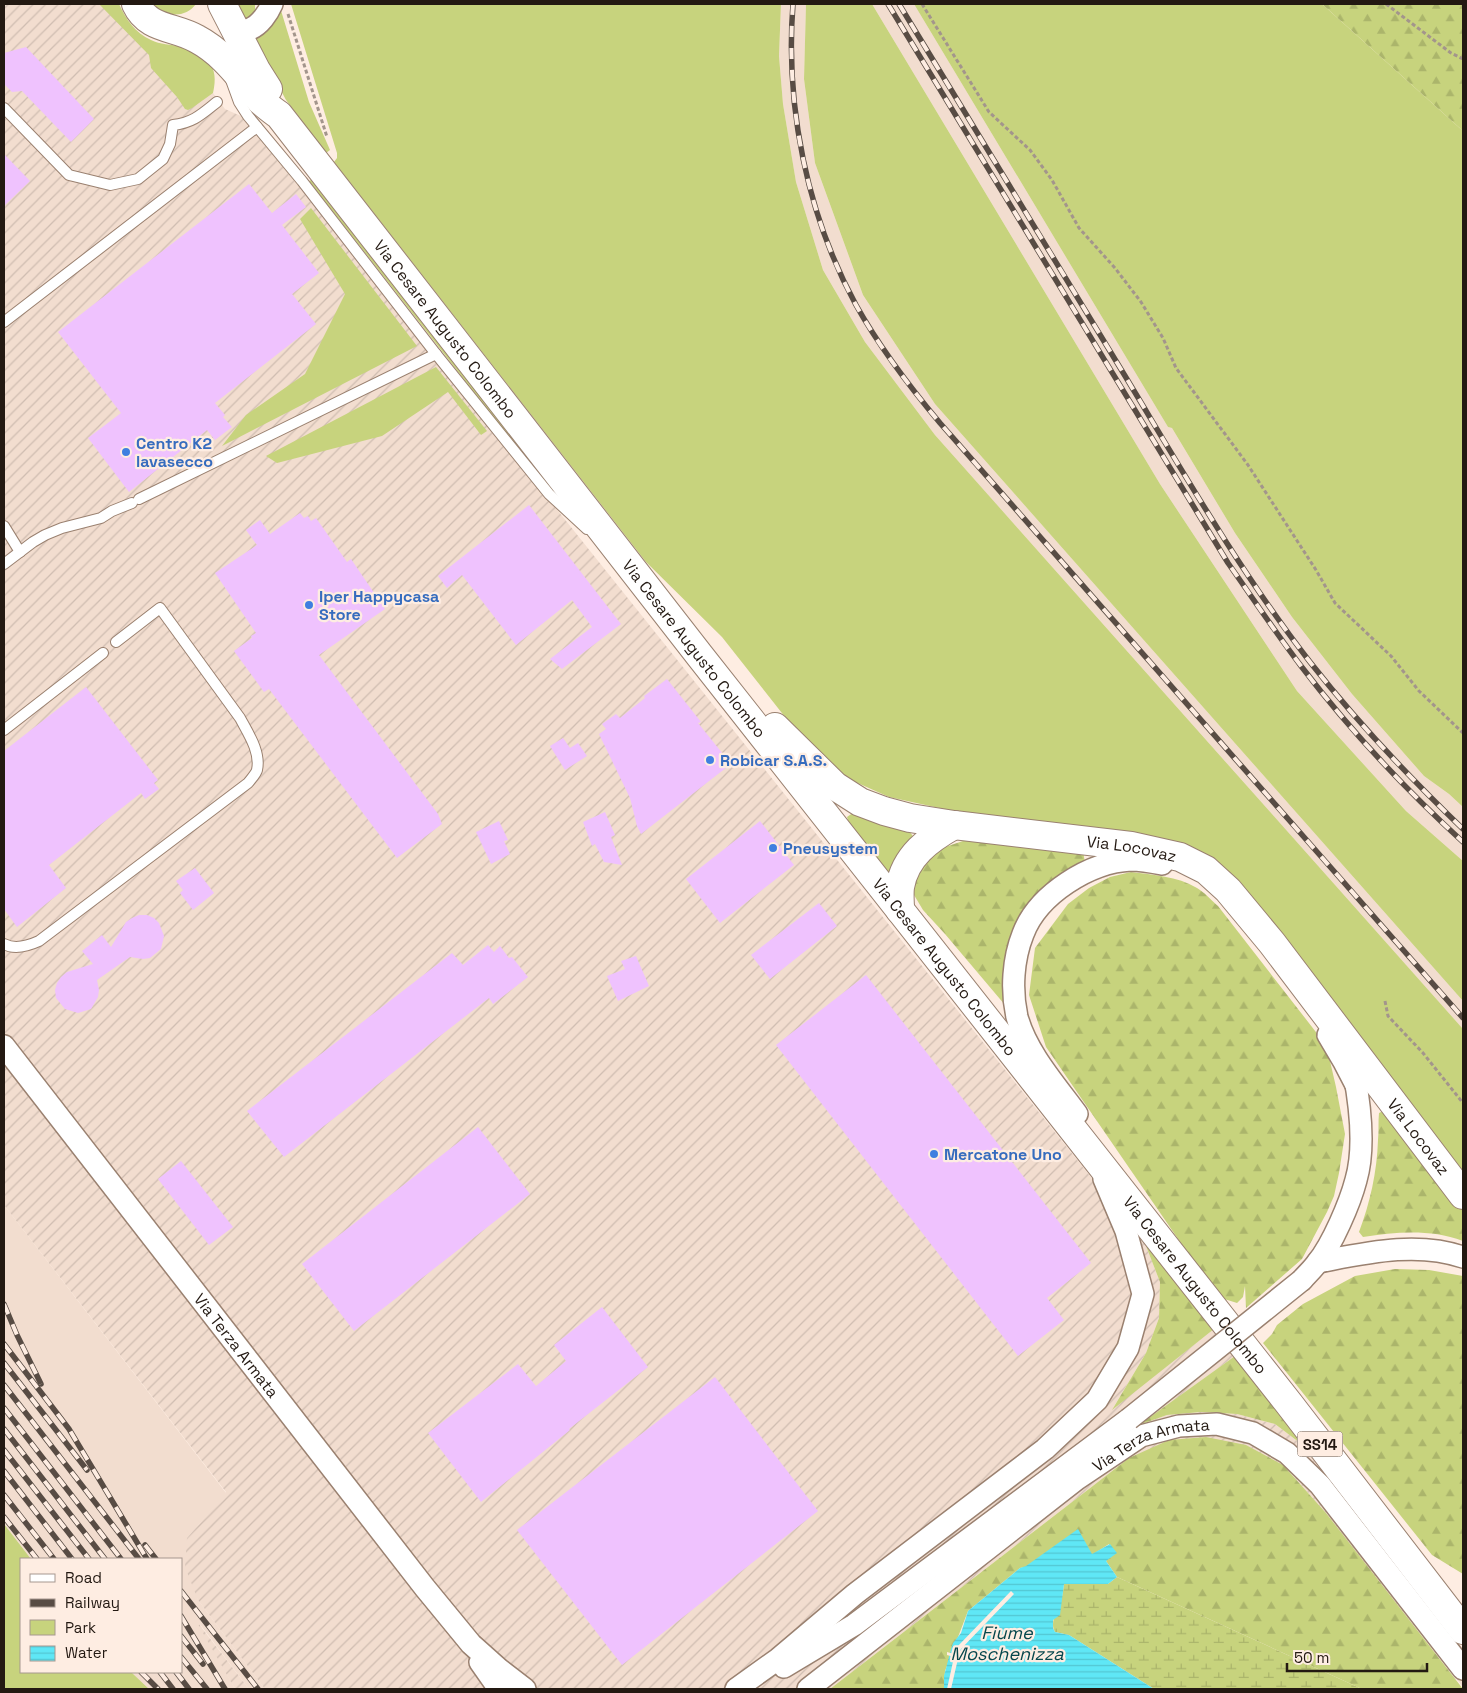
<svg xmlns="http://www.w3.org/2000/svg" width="1467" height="1693" font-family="'Space Grotesk',sans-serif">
  <defs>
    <pattern id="industrial-furrows" width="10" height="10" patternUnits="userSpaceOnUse" patternTransform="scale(1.25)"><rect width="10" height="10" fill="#f2ddcf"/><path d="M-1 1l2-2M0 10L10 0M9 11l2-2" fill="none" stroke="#cfbdb1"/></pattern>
    <pattern id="forest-firs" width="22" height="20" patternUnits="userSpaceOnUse" patternTransform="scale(1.25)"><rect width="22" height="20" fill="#c7d37d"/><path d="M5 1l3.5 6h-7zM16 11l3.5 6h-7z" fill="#abb56b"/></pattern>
    <pattern id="wetland-marsh" width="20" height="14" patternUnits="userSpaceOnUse" patternTransform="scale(1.25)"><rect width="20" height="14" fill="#c7d37d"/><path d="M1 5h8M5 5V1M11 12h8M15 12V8" fill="none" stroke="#abb56b"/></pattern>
    <pattern id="water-rules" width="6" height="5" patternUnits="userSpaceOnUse" patternTransform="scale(1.25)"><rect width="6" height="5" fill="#5fe7f6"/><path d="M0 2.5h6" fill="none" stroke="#52c6d2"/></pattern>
  </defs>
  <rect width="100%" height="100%" fill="#feede2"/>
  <g fill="#f2ddcf">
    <polygon points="781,4 806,4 804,79 815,163 863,295 935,404 1463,1001 1463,1029 935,435 865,342 823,270 796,182 783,104 779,56"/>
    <polygon points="872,4 914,4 1168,427 1172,428 1235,533 1292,617 1352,694 1424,776 1449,794 1463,807 1463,861 1406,811 1297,691 1160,484"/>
    <polygon points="4,1205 226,1493 187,1538 198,1600 265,1689 249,1689 199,1623 235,1689 149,1689 131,1672 181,1672 181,1559 31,1559 4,1524"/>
  </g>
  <g fill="url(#industrial-furrows)">
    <polygon points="4,4 115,4 128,28 213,93 225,109 243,117 1146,1246 1160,1282 1159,1318 1146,1353 1113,1408 1214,1329 1235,1356 1141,1424 1167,1415 1201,1412 1237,1414 1275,1424 1304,1446 1463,1654 1463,1687 1374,1576 1326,1513 1283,1465 1129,1458 830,1689 265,1689 198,1600 185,1567 187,1538 226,1492 4,1205"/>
    <polygon points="195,1619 249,1689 235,1689"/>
  </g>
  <g fill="#c7d37d">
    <path d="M99,4H119C126,19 135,33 151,40C160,45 171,44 181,47C206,54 220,65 213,93L192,108L188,110L185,109L177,97L151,68L149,55Z"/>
    <path d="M152,4H196C185,19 164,17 152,4Z"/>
    <polygon points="234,4 255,4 255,13 244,22"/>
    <polygon points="279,4 309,102 330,150 326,153 286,100 254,40"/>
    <polygon points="291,4 781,4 779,56 783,104 796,182 823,270 865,342 935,435 1463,1029 1463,1175 1193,850 1150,836 953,811 889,797 833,772 800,736 722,637 646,562 334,162 337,158 337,153"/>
    <polygon points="806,4 872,4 1160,484 1297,691 1406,811 1463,861 1463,1001 935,404 863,295 815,163 804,79"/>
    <polygon points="914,4 1322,4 1463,131 1463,807 1449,794 1424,776 1352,694 1292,617 1235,533 1172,428 1168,427"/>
    <polygon points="311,180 540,473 538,474 309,181"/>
    <polygon points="311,208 417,346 222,446 246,415 305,374 345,294 300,219"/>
    <polygon points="436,367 487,431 481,435 448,392 382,436 277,463 266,456"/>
    <polygon points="854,812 907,828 915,839 893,873 887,872 850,827 847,817"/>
    <polygon points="4,1524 31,1559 21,1559 21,1672 131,1672 149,1689 4,1689"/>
  </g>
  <g fill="url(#forest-firs)">
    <polygon points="1322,4 1463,4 1463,131"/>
    <polygon points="969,839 1083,851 1085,863 1057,880 1005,1005 945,934 923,910 911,890 914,875 936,850"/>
    <path d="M1131,872C1153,875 1177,876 1197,888C1204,892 1211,900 1218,906L1319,1036L1330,1061L1336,1087L1345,1134L1339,1173L1334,1196L1327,1212L1302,1259L1246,1308L1245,1286L1243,1297L1237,1303L1218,1297L1046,1047L1029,995L1035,948L1068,904L1089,888L1110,877Z"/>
    <path d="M1385,1110L1463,1205V1241C1430,1229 1397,1232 1363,1237L1359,1232C1370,1203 1377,1172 1378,1140C1379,1131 1378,1122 1379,1113Z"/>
    <polygon points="1146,1246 1214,1329 1112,1410 1146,1353 1159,1318 1160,1282"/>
    <polygon points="1395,1269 1429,1270 1463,1276 1463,1574 1432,1555 1263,1343 1272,1334 1277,1325 1303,1304 1355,1276"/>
    <polygon points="1235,1356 1304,1446 1275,1424 1237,1414 1201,1412 1167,1415 1139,1425"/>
    <polygon points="1206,1437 1246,1445 1283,1465 1326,1513 1463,1689 1362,1689 1117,1577 1106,1561 1109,1544 1092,1555 1020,1568 968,1611 945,1671 944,1689 830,1689 1129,1458 1169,1440"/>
  </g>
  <path fill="url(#wetland-marsh)" d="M1117,1577L1362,1689H1154L1069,1635L1055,1632C1049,1622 1058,1610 1061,1600C1063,1595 1063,1589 1064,1584H1108Z"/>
  <polygon fill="url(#water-rules)" points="1078,1529 1092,1554 1110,1544 1117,1553 1106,1561 1117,1577 1108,1584 1064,1584 1060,1615 1053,1620 1053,1628 1055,1632 1069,1635 1154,1689 944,1689 944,1676 951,1649 953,1643 961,1633 968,1611 1020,1568 1026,1566"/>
  <polygon fill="#feede2" points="1011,1591 1014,1594 960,1650 951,1689 947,1689 954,1657 947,1655 947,1652 954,1654 957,1647"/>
  <g fill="#efc2fe">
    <polygon points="26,47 94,119 71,142 22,91 12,92 4,84 4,53"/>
    <polygon points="4,154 30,181 4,206"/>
    <polygon points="249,184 272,213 296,194 306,207 282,225 319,273 292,294 316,324 215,403 225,415 223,417 232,427 215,440 207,430 129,492 88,438 121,413 58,332"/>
    <polygon points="529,505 621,624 562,669 550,659 592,627 572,600 516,645 462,575 447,588 438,576"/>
    <polygon points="300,513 304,518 308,516 311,521 316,518 347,562 351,559 385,609 319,655 438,814 442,824 397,858 269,689 264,692 234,651 252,638 251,636 256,633 215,573 257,545 246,530 260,520 270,534"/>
    <polygon points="667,679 701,722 698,723 731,764 641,834 637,826 630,798 599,734 606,729 602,724 616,714 620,718 645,698 644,696"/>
    <polygon points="86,687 158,780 154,783 159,789 145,799 141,793 49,865 66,888 17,927 4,909 4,751"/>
    <polygon points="563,738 570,748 578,743 587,756 565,770 550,746"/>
    <polygon points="605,812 615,835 611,837 622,865 604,862 595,844 592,846 583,822"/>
    <polygon points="499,821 508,840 504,841 510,854 491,864 476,832"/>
    <polygon points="760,821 794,865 720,923 686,879"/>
    <polygon points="195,868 214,893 193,910 180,893 183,890 176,881"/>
    <polygon points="819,903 837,926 770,979 751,955"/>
    <polygon points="139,915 147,915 154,918 159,923 164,936 161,949 150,958 143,959 130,957 97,980 99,990 98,997 91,1009 78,1013 65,1009 56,998 55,990 57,983 61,977 67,972 93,964 82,951 102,935 111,947 126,922 132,918"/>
    <polygon points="488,945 494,952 500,946 509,958 512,957 528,977 493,1004 489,998 284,1157 247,1111 452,953 463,965"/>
    <polygon points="636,956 649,986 618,1001 607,976 625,969 621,961"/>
    <polygon points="866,975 1091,1263 1047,1298 1064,1320 1018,1356 776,1045"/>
    <polygon points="478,1127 530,1194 354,1331 302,1264"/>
    <polygon points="181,1161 233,1227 209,1245 158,1179"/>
    <polygon points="602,1307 648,1367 569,1429 570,1430 481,1502 428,1433 518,1364 536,1386 566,1361 554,1345"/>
    <polygon points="715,1377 818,1511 622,1665 517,1530"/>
  </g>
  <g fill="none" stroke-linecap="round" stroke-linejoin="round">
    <g stroke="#9a8170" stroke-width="12">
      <g id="lane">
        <polyline points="231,80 239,102 248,116 302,181 436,354 549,494 587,529"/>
        <path d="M4,108L69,175L110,185L138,179L163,159L170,144L173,125C193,123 202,114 217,102"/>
        <polyline points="4,322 257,127"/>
        <polyline points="139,499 436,354"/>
        <polyline points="4,526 20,552"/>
        <polyline points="4,564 33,542 45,535 62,528 101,518 112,511 132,503"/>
        <polyline points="4,730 103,653"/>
        <path d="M4,944C15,950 28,946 39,941L248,783C251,779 256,774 257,770C261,752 248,733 240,718L160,608L116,642"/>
      </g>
    </g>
    <g stroke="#9a8170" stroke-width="24">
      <g id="street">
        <path d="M234,28C238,29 245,31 250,29C260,25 268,13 272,4"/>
        <polyline points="1328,1035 1344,1062 1357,1087"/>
        <path id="s1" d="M4,1046L425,1588L471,1644L499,1669L525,1689"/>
        <path d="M1077,1114C1055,1084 1027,1053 1017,1017C1011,990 1013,959 1023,934C1038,894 1090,862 1131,860C1141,860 1152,862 1162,864"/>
        <path d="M1318,1262C1366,1253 1416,1241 1463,1257"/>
        <path d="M1302,1280C1307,1274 1313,1269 1317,1263C1332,1245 1350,1203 1356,1180C1365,1149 1360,1105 1354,1073"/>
        <polyline points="480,1662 499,1689"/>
        <polyline points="784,1667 854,1625 1129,1419"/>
        <polyline points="736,1689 778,1659 855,1594 1045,1449 1097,1400 1128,1348 1143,1294 1126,1231 1104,1179"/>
        <path id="s2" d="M808,1689L1077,1479L1141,1436L1179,1426L1217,1424L1253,1433L1287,1453L1320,1485L1463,1669"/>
      </g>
    </g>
    <g stroke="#9a8170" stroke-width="30">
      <g id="primary">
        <path id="s3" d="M136,4C148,30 175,26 197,39C225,54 240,78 261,101C267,106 273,111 279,115L700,656L1290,1405L1463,1630"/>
        <polyline points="222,4 256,70 268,89"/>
        <path id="s4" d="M775,727L835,786L860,802L884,811L910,818L954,825L1131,846L1180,857L1206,870L1228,890L1272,943L1463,1195"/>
        <path d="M900,910C900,903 899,894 900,887C905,856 929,839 954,825"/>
      </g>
    </g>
    <g stroke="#a3958c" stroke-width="3" stroke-dasharray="4 2.5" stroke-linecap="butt">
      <polyline points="922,4 989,112 1030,150 1052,180 1079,228 1115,268 1141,302 1163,338 1176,368 1248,465 1316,570 1335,603 1391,656 1419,691 1463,733"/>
      <polyline points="1386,4 1451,53 1463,59"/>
      <polyline points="288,14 327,137"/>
      <polyline points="1385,1001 1388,1016 1423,1053 1463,1103"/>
    </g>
    <use href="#lane" stroke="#fff" stroke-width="10"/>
    <use href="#street" stroke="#fff" stroke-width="21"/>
    <use href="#primary" stroke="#fff" stroke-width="28"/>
    <g stroke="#584c44" stroke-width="5.5">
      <g id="rail">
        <path d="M793,4C785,106 807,215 856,305C880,348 909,386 940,423L1463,1018"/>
        <path d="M888,4L1228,563C1252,597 1275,632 1301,666C1349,729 1404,788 1463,842"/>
        <path d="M899,4C971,123 1044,242 1116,361C1178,463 1237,568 1310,662C1357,722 1408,776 1463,829"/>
        <polyline points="4,1304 17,1335 41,1384"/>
        <polyline points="4,1344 69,1429 147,1559"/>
        <polyline points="4,1363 87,1470"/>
        <polyline points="4,1385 139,1559"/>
        <polyline points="4,1408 121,1559"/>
        <polyline points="4,1429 105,1559"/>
        <polyline points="4,1450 89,1559"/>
        <polyline points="4,1471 72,1559"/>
        <polyline points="4,1495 54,1559"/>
        <polyline points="4,1517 37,1559"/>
        <polyline points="145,1545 156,1559"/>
        <polyline points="181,1591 258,1689"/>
        <polyline points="181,1616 225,1689"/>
        <polyline points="181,1636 203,1664"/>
        <polyline points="181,1657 207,1689"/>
        <polyline points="141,1672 158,1689"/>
        <polyline points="160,1672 173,1689"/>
        <polyline points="176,1672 189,1689"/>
      </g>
    </g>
    <use href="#rail" stroke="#feede2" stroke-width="4" stroke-dasharray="11" stroke-linecap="butt"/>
    <g stroke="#9a8170" stroke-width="24" stroke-linecap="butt">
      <polyline id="street-bridge" points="1129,1419 1302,1280"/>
    </g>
    <use href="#street-bridge" stroke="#fff" stroke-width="21"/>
  </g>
  <g fill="#3f7fe0" stroke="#feede2" stroke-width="2">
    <circle cx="126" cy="452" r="5"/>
    <circle cx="309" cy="605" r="5"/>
    <circle cx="710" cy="760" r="5"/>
    <circle cx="773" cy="848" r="5"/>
    <circle cx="934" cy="1154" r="5"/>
  </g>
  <g text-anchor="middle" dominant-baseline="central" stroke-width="4.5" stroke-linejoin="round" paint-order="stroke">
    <rect fill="#feede2" stroke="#655950" stroke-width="1" x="1297.5" y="1431.5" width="45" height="25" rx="4"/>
    <g font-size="15" font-weight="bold" fill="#231912">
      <text x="1320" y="1444">SS14</text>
    </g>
    <g font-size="16" fill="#231912" stroke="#feede2">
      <text stroke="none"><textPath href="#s3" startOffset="456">Via Cesare Augusto Colombo</textPath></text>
      <text stroke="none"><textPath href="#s3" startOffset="861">Via Cesare Augusto Colombo</textPath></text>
      <text stroke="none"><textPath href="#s4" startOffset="390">Via Locovaz</textPath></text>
      <text stroke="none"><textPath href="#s3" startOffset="1266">Via Cesare Augusto Colombo</textPath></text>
      <text stroke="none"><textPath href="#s4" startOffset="810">Via Locovaz</textPath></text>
      <text stroke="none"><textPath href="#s3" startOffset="1671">Via Cesare Augusto Colombo</textPath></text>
      <text stroke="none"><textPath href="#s1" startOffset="379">Via Terza Armata</textPath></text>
      <text stroke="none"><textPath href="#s2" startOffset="425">Via Terza Armata</textPath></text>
    </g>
    <g font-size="16" font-weight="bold" fill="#366cbe" stroke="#feede2" text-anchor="start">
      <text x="136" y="443">Centro K2<tspan x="136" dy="18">lavasecco</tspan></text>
      <text x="319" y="596">Iper Happycasa<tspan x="319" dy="18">Store</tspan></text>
      <text x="720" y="760">Robicar S.A.S.</text>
      <text x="783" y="848">Pneusystem</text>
      <text x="944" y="1154">Mercatone Uno</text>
    </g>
    <g font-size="18" font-style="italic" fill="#07474d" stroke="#feede2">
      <text x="1007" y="1632">Fiume<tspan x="1007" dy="21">Moschenizza</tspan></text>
    </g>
  </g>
  <rect width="1467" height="1693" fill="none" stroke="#231912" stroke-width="10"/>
  <rect x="20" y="1558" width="162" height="115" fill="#feede2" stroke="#a6988f"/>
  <rect x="30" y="1574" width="25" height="8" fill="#ffffff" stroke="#a6988f"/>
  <text x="65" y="1583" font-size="15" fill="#231912">Road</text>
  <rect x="30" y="1599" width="25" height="8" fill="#584c44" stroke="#a6988f"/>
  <text x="65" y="1608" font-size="15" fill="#231912">Railway</text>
  <rect x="30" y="1620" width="25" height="15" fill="#c7d37d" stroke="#a6988f"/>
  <text x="65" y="1633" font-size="15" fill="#231912">Park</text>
  <rect x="30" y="1646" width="25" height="15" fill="url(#water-rules)" stroke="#a6988f"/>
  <text x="65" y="1658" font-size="15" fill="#231912">Water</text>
  <path d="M1287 1663v8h140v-8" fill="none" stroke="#231912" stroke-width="2.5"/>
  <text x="1294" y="1663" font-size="15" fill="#231912" stroke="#feede2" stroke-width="4" paint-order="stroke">50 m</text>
</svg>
